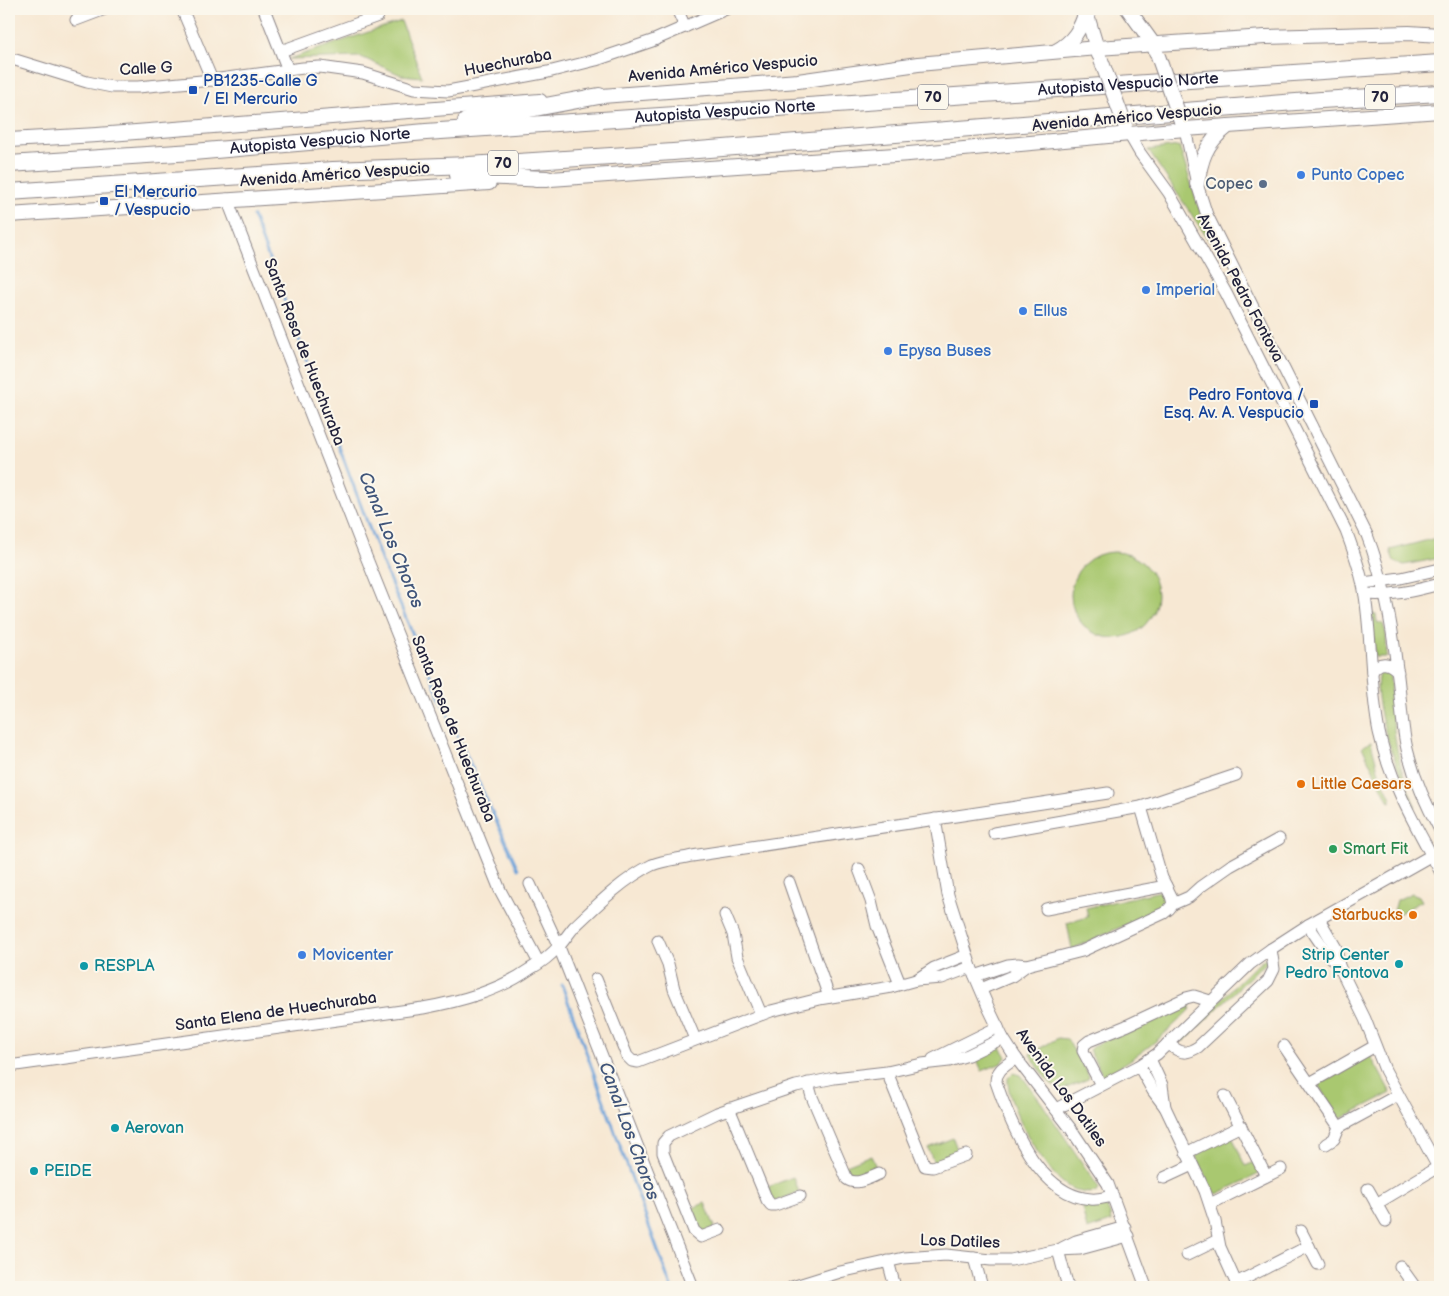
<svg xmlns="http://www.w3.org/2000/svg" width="1449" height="1296" font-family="'Balsamiq Sans',sans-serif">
  <rect width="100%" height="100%" fill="#fbf7ec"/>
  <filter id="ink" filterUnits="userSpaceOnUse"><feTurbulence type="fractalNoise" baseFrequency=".02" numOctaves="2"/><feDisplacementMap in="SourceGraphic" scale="10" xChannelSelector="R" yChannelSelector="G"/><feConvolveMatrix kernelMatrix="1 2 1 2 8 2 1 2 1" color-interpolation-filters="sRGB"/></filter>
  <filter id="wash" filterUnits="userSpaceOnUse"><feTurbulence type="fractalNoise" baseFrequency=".0096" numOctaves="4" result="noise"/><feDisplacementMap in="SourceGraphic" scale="20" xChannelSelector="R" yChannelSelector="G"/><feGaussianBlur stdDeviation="1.12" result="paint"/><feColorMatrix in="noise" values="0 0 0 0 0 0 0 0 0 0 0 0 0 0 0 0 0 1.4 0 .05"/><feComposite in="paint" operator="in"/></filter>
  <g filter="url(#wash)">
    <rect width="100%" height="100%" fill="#f7e8d3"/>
    <g fill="#a9c870" stroke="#667556">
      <polygon points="401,21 422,77 401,75 361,57 289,59"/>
      <polygon points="1179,146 1210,242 1148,150"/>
      <polygon points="1440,537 1440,558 1404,565 1394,561 1390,550"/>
      <circle cx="1114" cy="595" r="43"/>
      <polygon points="1372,614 1376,615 1377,622 1383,624 1386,633 1387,657 1375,657"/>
      <path d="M1382,667L1390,670C1391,718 1395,764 1416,807H1415C1402,782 1364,691 1382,667Z"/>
      <polygon points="1371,742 1379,773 1391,798 1391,802 1389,802 1362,747"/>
      <polygon points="1165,890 1168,900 1165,907 1072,949 1067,923 1088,917 1086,908"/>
      <polygon points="1412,893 1419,896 1422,901 1396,915 1394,911 1397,900"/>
      <polygon points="1266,958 1268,962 1259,968 1184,1041 1181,1039 1252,969"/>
      <path d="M1186,1003L1191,1008C1165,1036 1137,1058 1103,1076L1089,1050L1094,1045L1146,1024Z"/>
      <path d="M1058,1038L1067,1039L1089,1076L1088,1079L1062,1090C1046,1085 1039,1067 1030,1054Z"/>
      <polygon points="996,1045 1001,1047 1006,1057 1002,1063 982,1071 975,1055"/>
      <polygon points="1370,1055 1391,1093 1340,1119 1318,1085"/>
      <path d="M1013,1073L1021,1075L1041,1102L1099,1188L1097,1192C1084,1195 1071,1190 1062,1182C1041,1164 1006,1105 1008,1078Z"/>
      <polygon points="1231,1134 1245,1166 1255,1162 1259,1174 1217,1194 1212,1190 1194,1152"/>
      <polygon points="953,1138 958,1152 934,1163 928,1148"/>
      <polygon points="871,1155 877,1170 853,1180 846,1165"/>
      <polygon points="793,1177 799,1192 774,1202 768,1187"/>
      <polygon points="705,1203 715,1227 700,1234 690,1209"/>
      <polygon points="1081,1203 1106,1205 1110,1214 1111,1222 1087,1230"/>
    </g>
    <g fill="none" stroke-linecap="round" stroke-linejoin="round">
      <g stroke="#6ca1d8" stroke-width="3">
        <polyline points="253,216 382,562 434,684 518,869"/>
        <polyline points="562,985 671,1287"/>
      </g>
    </g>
  </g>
  <g filter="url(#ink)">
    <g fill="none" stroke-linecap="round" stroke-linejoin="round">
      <g stroke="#8c8587" stroke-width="13">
        <g id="minor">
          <polyline points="182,9 212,80"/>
          <polyline points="264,9 288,70"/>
          <polyline points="677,9 685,27"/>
          <polyline points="76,20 105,9"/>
          <polyline points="281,51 378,16"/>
          <polyline points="9,58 87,82 112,87 138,87 212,80 303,68 320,67 363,73 414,89 448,91 548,72 596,60 652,41 726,9"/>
          <path d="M1185,129L1197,184L1207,215L1367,535C1384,579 1392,623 1397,669C1401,696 1401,723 1407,749C1414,778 1426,805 1440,830"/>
          <path d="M1129,134L1140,153L1169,193L1226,293L1346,531C1354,552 1362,574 1365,596C1372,641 1370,688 1379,732C1390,783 1416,826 1440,871"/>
          <polyline points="227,199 363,549 500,890 539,963"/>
          <polyline points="1363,583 1401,578 1440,569"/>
          <path d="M1365,594C1393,596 1414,591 1440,584"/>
          <path d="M1372,672C1379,660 1390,662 1398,672"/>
          <polyline points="1141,807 1162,878 1171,896 1173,904"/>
          <polyline points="935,819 948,895 971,967 989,1009 1003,1038 1016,1058 1071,1129 1108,1184 1146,1287"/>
          <polyline points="994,833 1141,807 1236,775"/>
          <polyline points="859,869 871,901 877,926 900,984"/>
          <polyline points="789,882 829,997"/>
          <polyline points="530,884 559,947 693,1287"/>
          <polyline points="1046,909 1166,886"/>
          <polyline points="725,915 733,934 737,957 761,1014"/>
          <polyline points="1319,919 1336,948 1339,966 1365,1019 1385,1070 1440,1171"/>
          <polyline points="1308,925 1330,957 1339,966"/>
          <polyline points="658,941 668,964 674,989 695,1039"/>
          <polyline points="975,976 1008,965 1018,964 1027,965 1082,951 1164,913 1169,909 1173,904 1189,897 1200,887 1230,866 1279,839"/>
          <polyline points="596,979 627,1056 632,1061 638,1062 771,1011 819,999 891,987 916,980 942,978 971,967"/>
          <polyline points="916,980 934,968 967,955"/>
          <polyline points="981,989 1012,976 1027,965"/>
          <path d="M1167,1044C1181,1052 1183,1056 1198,1047L1268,981L1274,969L1271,949"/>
          <polyline points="1284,1046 1339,1127"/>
          <path d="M1016,1058C1007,1065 996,1069 996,1082C1010,1123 1039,1196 1091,1199C1098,1200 1106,1197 1113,1196"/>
          <polyline points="933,1059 998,1027"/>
          <polyline points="1150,1059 1162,1085 1165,1107 1205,1191 1215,1221 1220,1247 1238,1287"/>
          <path d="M9,1066L423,1008C461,1001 499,991 530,969C541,963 552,954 560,945C565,939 569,933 574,927C597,905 623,879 652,865C664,860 679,859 692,856L1108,793"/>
          <polyline points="1139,1066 1153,1091 1165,1107"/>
          <polyline points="887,1072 925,1166 933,1167 966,1155"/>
          <path d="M808,1083L812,1097L847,1179C856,1186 869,1178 879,1174"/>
          <polyline points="1310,1083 1375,1046"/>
          <polyline points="1101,1085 1083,1051 1084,1045 1089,1041 1126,1026 1186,998 1194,996 1210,1001"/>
          <polyline points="1225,1096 1266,1176"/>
          <polyline points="729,1108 767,1200 771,1205 775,1205 800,1196"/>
          <polyline points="1056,1109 1139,1066 1157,1054 1250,964 1271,949 1308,925 1432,855"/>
          <polyline points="1326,1144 1334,1139 1339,1127 1398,1095"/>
          <polyline points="1186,1153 1241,1126"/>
          <polyline points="1164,1178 1192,1165"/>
          <polyline points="1368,1189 1386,1221"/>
          <polyline points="1210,1204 1281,1169"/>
          <polyline points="1376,1204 1438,1167"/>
          <polyline points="720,1230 701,1237 694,1231 663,1153 663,1143 669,1136 717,1113 796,1086 834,1078 887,1072 922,1064 949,1061 968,1055 1003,1038"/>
          <polyline points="1301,1231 1318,1264"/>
          <polyline points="1062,1248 1076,1241 1125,1227"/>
          <polyline points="1058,1250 1068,1287"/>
          <polyline points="1187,1255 1218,1240"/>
          <polyline points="974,1258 982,1287"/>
          <polyline points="888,1261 895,1287"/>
          <polyline points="1400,1266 1415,1287"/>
          <polyline points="1236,1283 1309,1246"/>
          <polyline points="792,1287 840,1272 904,1258 946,1255 991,1260 1011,1260 1058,1250 1080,1249 1128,1236"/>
        </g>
      </g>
      <g stroke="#8c8587" stroke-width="16">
        <g id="major">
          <polyline points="1085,9 1099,55"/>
          <polyline points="1128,9 1154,45 1156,52"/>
          <path d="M1056,51C1073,42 1081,29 1086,11"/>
          <polyline points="589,97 798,81 918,64 1097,48 1265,37 1409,33 1440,35"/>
          <polyline points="9,140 97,135 540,101"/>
          <polyline points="536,180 909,154 1185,129 1440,111"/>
          <path d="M1197,184C1201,160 1205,144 1226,128"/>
          <polyline points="9,215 489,183"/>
        </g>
      </g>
      <g stroke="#8c8587" stroke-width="18">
        <g id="highway">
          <polyline points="466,121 599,96"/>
          <path id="s1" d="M9,164L193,152L426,132L1440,63"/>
          <polyline points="458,175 547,179"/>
          <polyline points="9,192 333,170 469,165 673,152 1321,100 1440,93"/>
        </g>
      </g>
      <use href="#minor" stroke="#fff" stroke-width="11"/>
      <use href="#major" stroke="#fff" stroke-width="14"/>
      <use href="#highway" stroke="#fff" stroke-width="16"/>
      <g stroke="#8c8587" stroke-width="16" stroke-linecap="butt">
        <g id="major-bridge">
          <polyline points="1158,56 1181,121"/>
          <polyline points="1101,60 1125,125"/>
        </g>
      </g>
      <use href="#major-bridge" stroke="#fff" stroke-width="14"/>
    </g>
  </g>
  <g fill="#1a4fb4" stroke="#fbf7ec" stroke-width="2">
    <rect x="188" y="85" width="10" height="10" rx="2.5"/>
    <rect x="99" y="196" width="10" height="10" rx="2.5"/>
    <rect x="1309" y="399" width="10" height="10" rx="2.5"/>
  </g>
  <g fill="#3f7fe0" stroke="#fbf7ec" stroke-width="2">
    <circle cx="1301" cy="175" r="5"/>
    <circle cx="1146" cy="290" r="5"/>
    <circle cx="1023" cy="311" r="5"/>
    <circle cx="888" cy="351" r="5"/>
    <circle cx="302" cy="955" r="5"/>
  </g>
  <circle fill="#5c6f8a" stroke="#fbf7ec" stroke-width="2" cx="1263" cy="184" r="5"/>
  <g fill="#e8710a" stroke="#fbf7ec" stroke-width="2">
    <circle cx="1301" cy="784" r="5"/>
    <circle cx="1413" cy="915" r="5"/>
  </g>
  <circle fill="#2e9e5b" stroke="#fbf7ec" stroke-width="2" cx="1333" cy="849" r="5"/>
  <g fill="#0f9aa8" stroke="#fbf7ec" stroke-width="2">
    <circle cx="1399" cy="964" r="5"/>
    <circle cx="84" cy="966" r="5"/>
    <circle cx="115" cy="1128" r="5"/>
    <circle cx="34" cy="1171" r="5"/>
  </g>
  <g text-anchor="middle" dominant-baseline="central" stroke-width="4" stroke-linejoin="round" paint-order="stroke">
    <g fill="#fbf7ec" stroke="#636270" stroke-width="1">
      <rect x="918" y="84.5" width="30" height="25" rx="4"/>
      <rect x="1365" y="84.5" width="30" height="25" rx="4"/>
      <rect x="488" y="150.5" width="30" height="25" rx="4"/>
    </g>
    <g font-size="15" font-weight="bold" fill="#22223b">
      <text x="933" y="97">70</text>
      <text x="1380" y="97">70</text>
      <text x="503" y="163">70</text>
    </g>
    <g font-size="16" fill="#22223b" stroke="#fbf7ec">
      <text transform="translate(508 63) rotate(-11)">Huechuraba</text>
      <text transform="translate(146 69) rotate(-3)">Calle G</text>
      <text transform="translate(723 69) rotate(-5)">Avenida Américo Vespucio</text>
      <text stroke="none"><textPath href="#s1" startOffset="1122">Autopista Vespucio Norte</textPath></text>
      <text stroke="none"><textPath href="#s1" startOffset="718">Autopista Vespucio Norte</textPath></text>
      <text transform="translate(1127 118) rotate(-5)">Avenida Américo Vespucio</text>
      <text stroke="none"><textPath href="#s1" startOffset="312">Autopista Vespucio Norte</textPath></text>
      <text transform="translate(335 175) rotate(-4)">Avenida Américo Vespucio</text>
      <text transform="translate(1240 288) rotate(62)">Avenida Pedro Fontova</text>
      <text transform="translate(304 352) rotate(69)">Santa Rosa de Huechuraba</text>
      <text transform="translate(453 729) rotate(68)">Santa Rosa de Huechuraba</text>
      <text transform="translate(276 1012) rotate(-8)">Santa Elena de Huechuraba</text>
      <text transform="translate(1061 1088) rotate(54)">Avenida Los Datiles</text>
      <text transform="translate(960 1242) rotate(2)">Los Datiles</text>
    </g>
    <g font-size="16" fill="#164399" stroke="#fbf7ec" text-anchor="start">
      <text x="203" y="81">PB1235-Calle G<tspan x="203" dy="18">/ El Mercurio</tspan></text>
      <text x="114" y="192">El Mercurio<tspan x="114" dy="18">/ Vespucio</tspan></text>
      <text x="1304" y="395" text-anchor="end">Pedro Fontova /<tspan x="1304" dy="18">Esq. Av. A. Vespucio</tspan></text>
    </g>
    <g font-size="16" fill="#366cbe" stroke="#fbf7ec" text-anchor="start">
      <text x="1311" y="175">Punto Copec</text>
      <text x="1156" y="290">Imperial</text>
      <text x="1033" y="311">Ellus</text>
      <text x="898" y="351">Epysa Buses</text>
      <text x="312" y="955">Movicenter</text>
    </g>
    <g font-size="16" fill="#4e5e75" stroke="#fbf7ec" text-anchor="end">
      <text x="1253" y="184">Copec</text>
    </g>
    <g font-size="16" fill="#c56008" stroke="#fbf7ec" text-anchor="start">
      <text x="1311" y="784">Little Caesars</text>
      <text x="1403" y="915" text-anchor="end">Starbucks</text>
    </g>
    <g font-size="16" fill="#27864d" stroke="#fbf7ec" text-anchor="start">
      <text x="1343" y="849">Smart Fit</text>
    </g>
    <g font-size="16" fill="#0d838f" stroke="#fbf7ec" text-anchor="start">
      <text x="1389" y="955" text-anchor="end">Strip Center<tspan x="1389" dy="18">Pedro Fontova</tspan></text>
      <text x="94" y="966">RESPLA</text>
      <text x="125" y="1128">Aerovan</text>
      <text x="44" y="1171">PEIDE</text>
    </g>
    <g font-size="18" font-style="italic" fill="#40557a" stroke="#fbf7ec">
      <text transform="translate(391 540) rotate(68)">Canal Los Choros</text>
      <text transform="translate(629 1131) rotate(70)">Canal Los Choros</text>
    </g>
  </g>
  <rect width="1449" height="1296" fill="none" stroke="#fbf7ec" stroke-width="30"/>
</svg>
